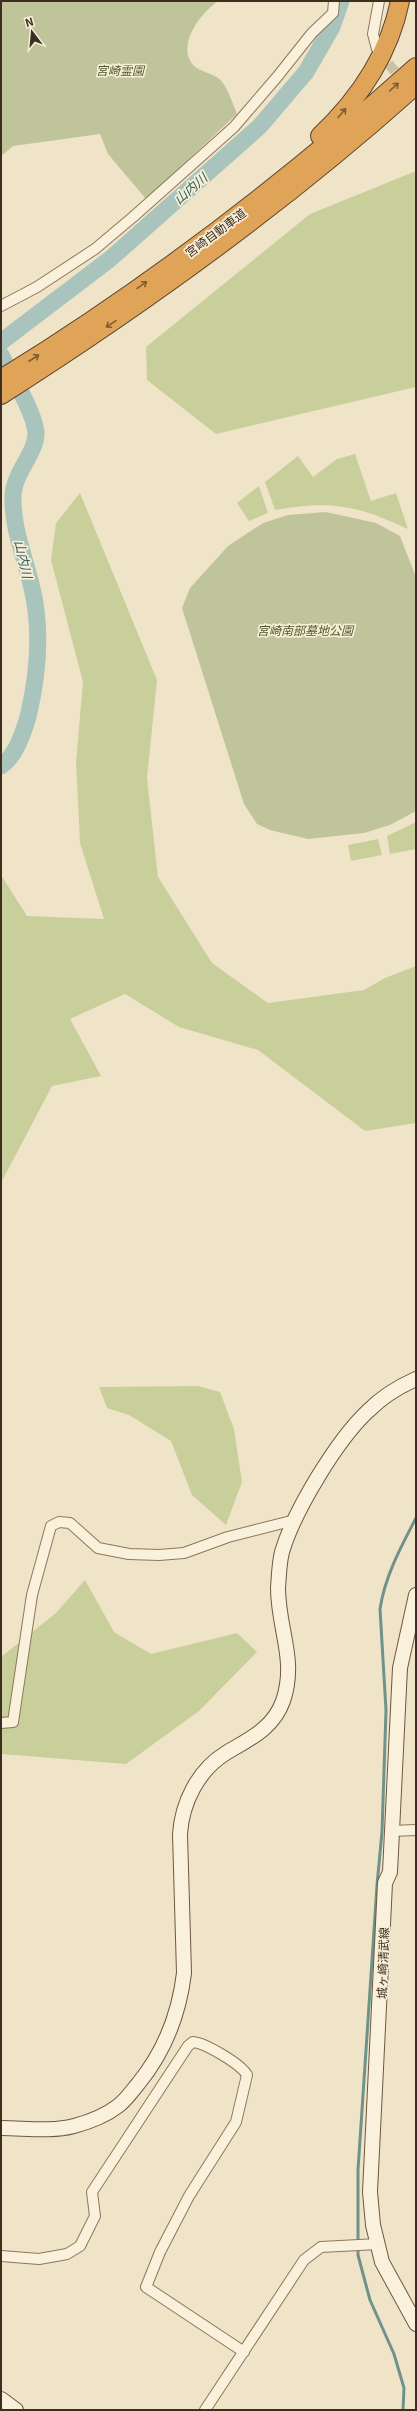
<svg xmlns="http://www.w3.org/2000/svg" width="417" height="2411" font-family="Georgia,'Noto Sans JP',serif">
  <rect width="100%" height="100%" fill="#f0e4c8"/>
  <g fill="#c9cf9b">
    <polygon points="416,171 416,387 216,434 147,380 146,347 310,214"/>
    <path d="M355,454L371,501L396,493L408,529C356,505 331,500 275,510L265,482L298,456L313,477L337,459Z"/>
    <polygon points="259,486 268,513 249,521 237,503"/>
    <polygon points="80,493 157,680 147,778 158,877 212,963 268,1003 364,990 385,978 416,966 416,1123 365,1131 258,1050 179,1027 125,994 70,1019 101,1076 52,1086 1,1183 1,875 27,916 104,919 80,843 76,762 83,682 51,560 56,523"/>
    <polygon points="416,822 416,849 390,854 387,836"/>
    <polygon points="378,839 382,855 351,861 348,845"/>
    <polygon points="198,1386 220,1392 234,1429 242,1482 226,1525 192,1495 171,1441 129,1415 107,1408 99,1387"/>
    <polygon points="85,1580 114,1632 151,1654 237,1633 257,1652 199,1711 126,1764 1,1754 1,1657 56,1613"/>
  </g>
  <g fill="#bfc49a">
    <path d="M1,1H218C201,13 175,45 194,66C202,73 218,74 223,83C229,92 233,104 237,114L146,199L108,154L100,134L13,146L1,156Z"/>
    <polygon points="326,512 376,523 400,536 416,577 416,811 390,825 364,833 308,839 270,830 257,824 244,804 182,608 190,588 228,546 263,523 288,515"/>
  </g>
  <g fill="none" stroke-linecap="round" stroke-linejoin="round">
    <path stroke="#6f938a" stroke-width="3" d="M403,2410L404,2388L394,2354L370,2300L358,2255V2170L377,1885L382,1832L386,1710L380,1609C385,1576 401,1547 416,1518"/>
    <g stroke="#a9c4bc" stroke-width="17">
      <polyline points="1,342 110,259 260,126 306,72 332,27 341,1"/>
      <path d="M1,355C12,377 33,409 36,432C37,453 13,473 13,497C12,527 25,558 32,588C42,630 38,675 28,717C23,733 16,756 1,766"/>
    </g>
    <polyline stroke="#ccc0a6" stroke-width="10" stroke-dasharray="10 5" stroke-linecap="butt" points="379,52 416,98"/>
    <g stroke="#8d765c" stroke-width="12">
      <g id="street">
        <polyline points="377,49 373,34 379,1"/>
        <polyline points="1,306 37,287 95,249 133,217 234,127 277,77 312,33 333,13 334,1"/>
        <polyline points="1,1723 13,1722 32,1595 51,1526 59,1522 70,1523 98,1548 129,1554 159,1555 184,1553 228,1537 295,1520"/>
        <polyline points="391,1831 416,1830"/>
        <path d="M1,2256L39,2259L67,2254L80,2246L95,2216L92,2192L188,2046L193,2042C205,2043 241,2064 247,2075L236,2122L189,2196L160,2252L146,2287L244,2352"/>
        <polyline points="205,2410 304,2260 321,2247 378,2244"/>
      </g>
    </g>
    <g stroke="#6f573f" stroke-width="16">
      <g id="secondary">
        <polyline points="416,1595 400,1668 390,1872 385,1883 370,2192 373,2225 382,2262 416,2324"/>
        <path d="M1,2128C25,2128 51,2132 74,2126C89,2122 105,2116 118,2106C126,2100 132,2091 138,2084C165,2051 179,2015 184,1973L180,1834C182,1803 198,1770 226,1753C249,1739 273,1729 283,1701C297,1660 278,1629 278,1588C279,1576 279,1564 282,1552C294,1511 337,1440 368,1411C382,1397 398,1387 416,1379"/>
        <polyline points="1,2399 16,2410"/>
      </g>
    </g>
    <g stroke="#5b4430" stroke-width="20">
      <g id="highway">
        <path d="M320,136C359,99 389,55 400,1"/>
        <path d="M1,379C149,288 287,182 416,67"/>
        <path d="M1,395C147,302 287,201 416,85"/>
      </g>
    </g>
    <use href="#street" stroke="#faf1dc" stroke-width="10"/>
    <use href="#secondary" stroke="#faf1dc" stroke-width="14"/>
    <use href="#highway" stroke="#e0a458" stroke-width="18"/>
  </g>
  <defs><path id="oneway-shaft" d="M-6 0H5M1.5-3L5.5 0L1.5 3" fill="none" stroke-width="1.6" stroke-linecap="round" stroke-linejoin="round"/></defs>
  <g stroke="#7e5d36">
    <use href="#oneway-shaft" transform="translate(394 87) rotate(-42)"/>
    <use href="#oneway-shaft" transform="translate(342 113) rotate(-49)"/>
    <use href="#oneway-shaft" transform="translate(142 285) rotate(-35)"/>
    <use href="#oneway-shaft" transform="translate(111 324) rotate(146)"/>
    <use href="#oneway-shaft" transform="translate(34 358) rotate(-33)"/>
  </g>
  <g text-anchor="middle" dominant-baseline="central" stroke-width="3.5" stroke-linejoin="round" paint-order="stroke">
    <g font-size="12" font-style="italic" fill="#4d5a26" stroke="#f7eed8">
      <text x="120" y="69">宮崎霊園</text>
      <text x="305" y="629">宮崎南部墓地公園</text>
    </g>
    <g font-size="12" fill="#3d2e20" stroke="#f7eed8">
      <text transform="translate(215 232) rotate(-37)">宮崎自動車道</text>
      <text transform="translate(382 1963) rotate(-88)">城ヶ崎清武線</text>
    </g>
    <g font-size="13" font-style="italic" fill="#2f5d5a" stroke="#f7eed8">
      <text transform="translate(190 188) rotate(-41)">山内川</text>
      <text transform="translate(24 559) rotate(77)">山内川</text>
    </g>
  </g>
  <rect width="417" height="2411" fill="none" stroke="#3d2e20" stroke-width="4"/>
  <g transform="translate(32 32) rotate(344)" stroke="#f7eed8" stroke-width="3" paint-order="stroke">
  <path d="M0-3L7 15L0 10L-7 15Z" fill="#3d2e20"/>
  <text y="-6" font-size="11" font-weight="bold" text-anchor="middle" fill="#3d2e20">N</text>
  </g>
</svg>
